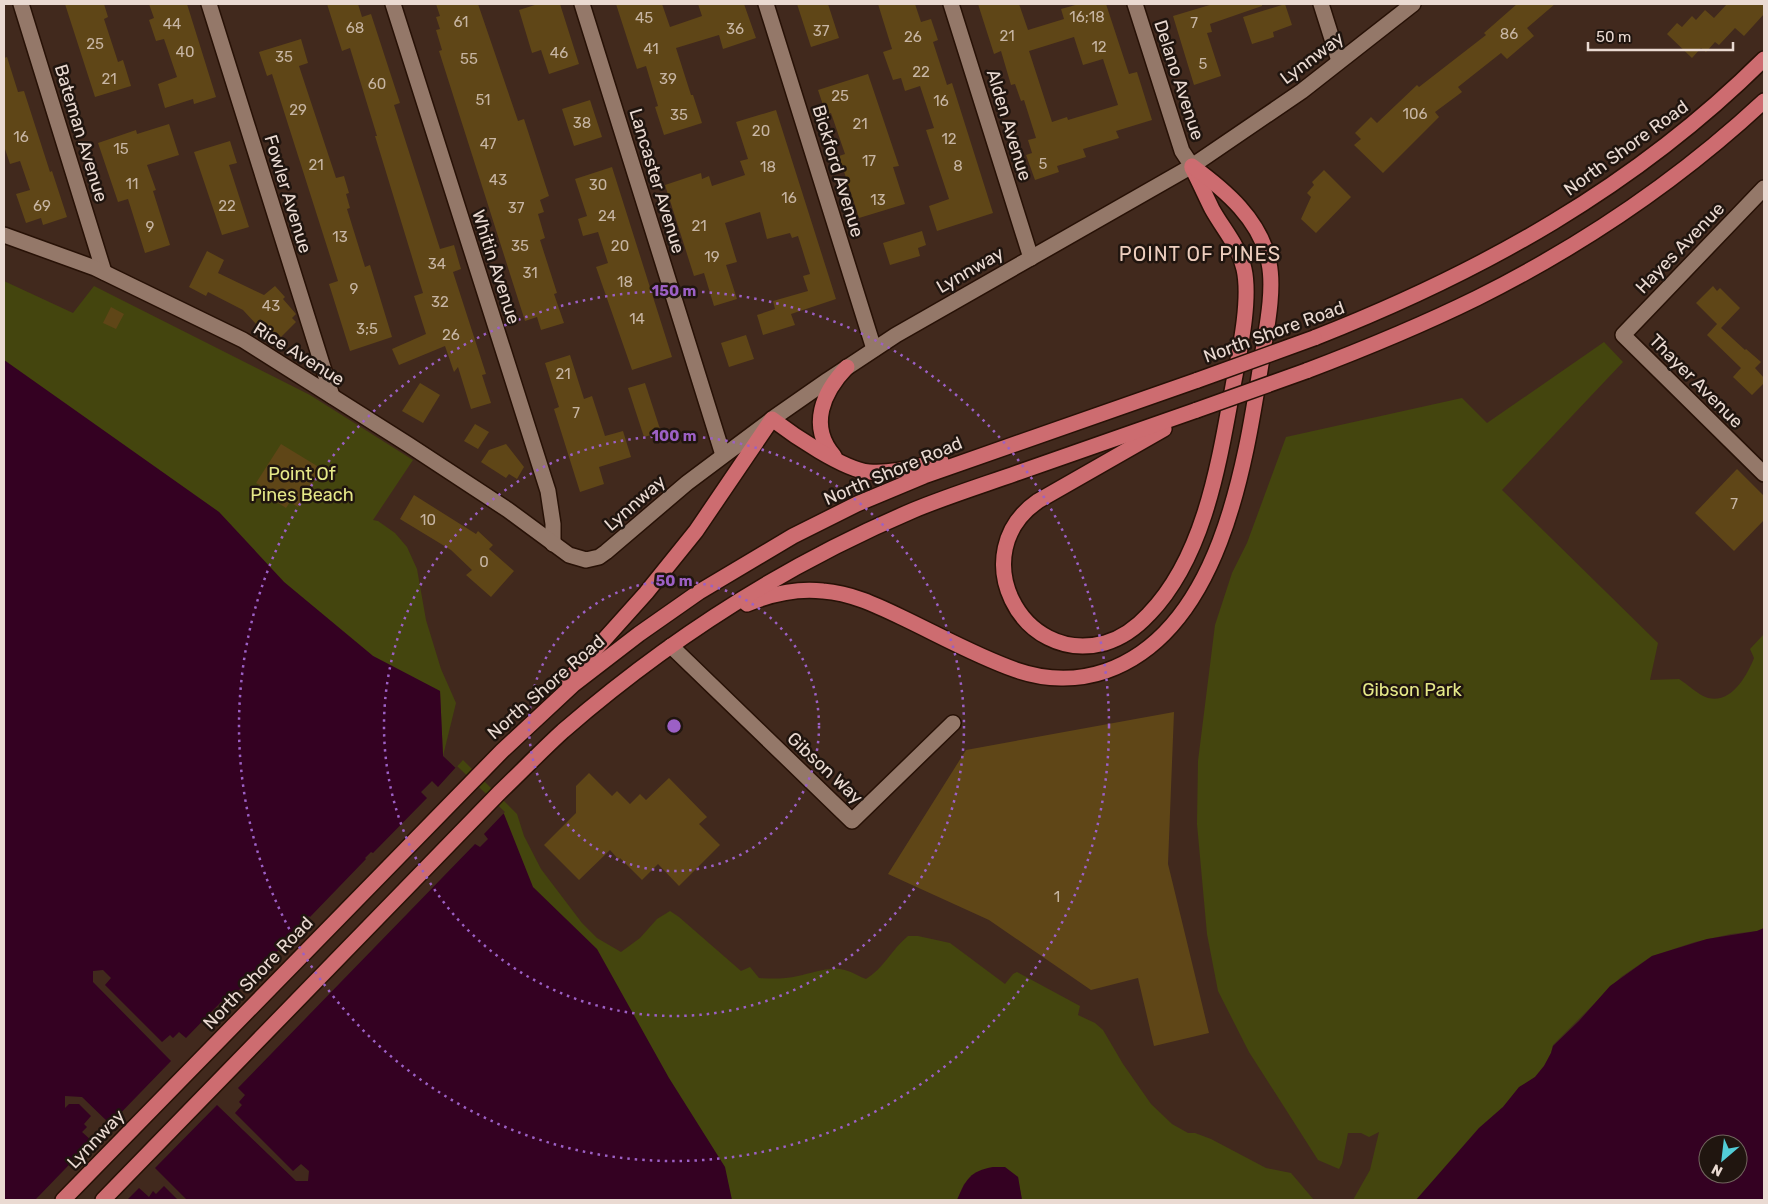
<svg xmlns="http://www.w3.org/2000/svg" width="1768" height="1204" font-family="Rubik,sans-serif">
  <rect width="100%" height="100%" fill="#41291d"/>
  <g fill="#44450e">
    <polygon points="4,281 73,313 94,286 310,395 413,460 373,520 378,521 395,533 407,547 417,569 426,620 441,669 456,703 443,756 440,691 373,656 284,582 219,512 4,360"/>
    <path d="M1604,342L1623,362L1502,490L1658,643L1650,680L1679,679C1687,684 1700,696 1708,698C1731,704 1747,676 1754,658L1750,649L1764,634V784L1763,787L1764,794V928L1757,931L1731,934L1695,942L1652,956L1621,977L1553,1045L1551,1053L1544,1066L1535,1077L1519,1088L1503,1107L1479,1128L1416,1200H1353L1370,1170L1379,1132L1369,1137L1361,1133H1348L1342,1163L1339,1169L1318,1160L1249,1052L1218,991L1207,934L1197,824L1198,761L1215,625L1232,573L1247,543L1286,437L1462,398L1487,423Z"/>
    <path d="M463,760L517,814L524,836L541,869L582,923L597,938L621,952L640,938L657,919L670,911L679,917L741,971L750,967L759,978C772,979 785,979 798,976C814,973 831,965 848,971C854,973 860,977 866,979C883,969 892,949 908,936H918L950,943L1005,984L1013,974L1017,972L1080,1006L1078,1015L1095,1023L1103,1030L1123,1064L1151,1104L1172,1124L1188,1133H1195L1211,1139L1266,1168L1291,1173L1314,1200H1022L1018,1177L1004,1167H993L964,1184L957,1200H680L441,784Z"/>
  </g>
  <g fill="#340122" fill-rule="evenodd">
    <polygon points="4,360 219,512 284,582 373,656 440,691 443,756 504,814 533,887 597,949 669,1078 725,1167 732,1200 4,1200"/>
    <path d="M1764,928V1200H1416L1479,1128L1503,1107L1519,1087L1535,1077L1544,1066L1551,1053L1553,1046L1579,1021L1610,986L1652,956L1707,939L1757,931ZM1708,1144H1738V1174H1708Z"/>
    <path d="M993,1167H1005L1018,1177L1022,1200H957C966,1179 970,1171 993,1167Z"/>
  </g>
  <polygon fill="#41291d" points="457,766 505,812 484,834 488,839 480,847 475,844 238,1088 245,1095 239,1102 242,1105 235,1113 293,1171 301,1164 309,1171 308,1181 296,1181 217,1105 155,1168 187,1200 178,1200 164,1186 156,1194 153,1191 149,1197 139,1188 127,1200 32,1200 36,1199 92,1141 82,1132 87,1127 84,1124 91,1116 79,1104 69,1104 65,1108 65,1096 82,1097 110,1124 171,1061 93,982 93,971 103,970 111,978 105,985 162,1042 170,1035 173,1038 179,1032 186,1038 221,1002 227,1002 243,986 242,984 248,979 249,980 305,923 304,921 309,916 310,917 366,859 365,858 371,852 373,853 427,798 421,792 432,781 438,787"/>
  <g fill="#5f4617" fill-rule="evenodd">
    <polygon points="65,4 104,4 108,17 104,19 118,62 123,60 131,86 95,97"/>
    <polygon points="149,4 187,4 216,97 194,104 193,99 165,108 158,84 177,77 164,39 156,41 149,20 154,18"/>
    <polygon points="327,4 358,4 362,17 371,14 400,103 394,105 440,249 454,245 461,269 453,272 486,374 482,375 491,403 471,409 458,367 454,372 445,346 399,365 392,349 426,334 414,296 423,293 375,136 377,136 350,48 342,51"/>
    <polygon points="436,4 478,4 518,121 524,119 549,196 540,200 544,212 538,214 545,238 540,240 557,293 554,294 564,323 541,330 537,317 525,321 439,51 442,50 436,30 440,29 436,17 440,16"/>
    <polygon points="538,4 560,4 579,64 549,74 541,50 532,53 519,10"/>
    <polygon points="616,4 662,4 670,27 702,16 698,4 744,4 756,38 723,49 719,35 676,48 691,95 693,95 702,123 664,135 655,107 658,106 646,66 637,69"/>
    <polygon points="797,4 828,4 839,38 811,47"/>
    <polygon points="878,4 915,4 921,22 931,19 938,40 933,42 947,85 952,83 993,213 937,231 929,206 949,199 926,130 934,128 920,86 905,91 901,78 893,80 883,52 892,49"/>
    <path d="M978,4H1019L1028,30L1064,19L1061,9L1079,4H1106L1129,74L1137,72L1152,120L1116,131L1119,138L1083,149L1086,157L1057,166L1059,172L1035,180L1026,155L1032,153L1028,140L1036,138L1024,100L1021,101L1015,84L1011,85L1001,51L994,54ZM1074,37L1083,65L1103,59L1118,105L1068,120L1067,117L1052,122L1029,51Z"/>
    <polygon points="1213,4 1262,4 1262,6 1210,24 1212,32 1207,33 1221,76 1194,85 1173,16"/>
    <polygon points="1285,4 1292,25 1273,32 1274,37 1252,44 1243,17"/>
    <polygon points="1517,4 1555,4 1527,28 1534,36 1507,59 1501,53 1458,87 1462,92 1435,112 1439,117 1383,173 1354,145 1361,139 1355,133 1371,117 1377,123 1417,85 1419,87 1486,35 1484,33"/>
    <polygon points="1727,4 1764,4 1764,14 1744,36 1735,28 1719,45 1715,42 1706,52 1701,48 1692,58 1667,34 1677,23 1682,27 1692,16 1696,20 1705,10 1714,18"/>
    <polygon points="301,39 308,63 299,66 336,178 344,176 349,193 346,194 350,208 347,209 365,267 370,265 392,337 350,351 329,284 338,281 272,74 267,76 259,52"/>
    <polygon points="7,57 18,92 24,91 50,172 52,171 67,217 43,225 41,218 26,223 16,194 30,190 20,161 10,164 4,146 4,58"/>
    <polygon points="868,74 899,166 893,167 905,204 859,218 839,156 845,154 831,113 826,114 818,90"/>
    <polygon points="590,100 602,137 574,146 562,109"/>
    <polygon points="776,110 836,299 791,314 795,325 763,335 757,315 775,309 773,301 808,291 803,276 810,274 798,236 792,238 790,233 767,239 760,212 725,223 737,262 726,265 737,299 714,306 704,273 694,276 665,185 701,173 702,179 709,176 712,186 745,175 740,161 748,159 736,122"/>
    <polygon points="169,124 179,155 147,165 156,190 153,191 170,245 145,253 128,199 118,202 98,143 136,130 137,134"/>
    <polygon points="230,141 237,163 229,165 249,227 222,235 194,152"/>
    <polygon points="612,167 672,357 632,370 596,267 608,263 598,232 583,236 578,219 587,216 575,179"/>
    <polygon points="1324,170 1351,197 1316,233 1301,219 1311,197 1307,193 1314,185 1312,182"/>
    <polygon points="922,231 926,245 918,248 920,256 890,265 883,243"/>
    <polygon points="207,251 224,260 218,273 264,295 275,286 285,297 283,299 296,314 292,318 296,322 281,337 276,332 269,338 243,310 208,292 206,296 189,287"/>
    <polygon points="1713,286 1717,291 1720,288 1740,308 1721,328 1745,350 1746,349 1761,362 1755,368 1764,378 1764,383 1752,395 1733,377 1741,368 1707,335 1717,324 1696,303"/>
    <polygon points="111,307 124,314 116,329 103,323"/>
    <polygon points="746,335 754,359 729,367 721,343"/>
    <polygon points="570,355 584,399 592,396 605,436 623,431 631,457 599,467 604,484 580,492 554,409 559,407 545,363"/>
    <polygon points="420,383 440,395 423,423 402,411"/>
    <polygon points="645,383 661,432 644,437 628,388"/>
    <polygon points="475,424 489,432 478,449 464,441"/>
    <polygon points="281,444 322,469 298,507 290,502 286,508 264,494 267,489 256,483"/>
    <polygon points="506,444 524,467 517,479 509,474 506,478 481,462 489,450"/>
    <polygon points="1737,469 1764,496 1764,520 1734,551 1695,513"/>
    <polygon points="414,495 476,534 478,531 493,545 489,549 514,571 491,597 466,575 472,570 451,550 400,519"/>
    <polygon points="1174,712 1168,864 1209,1033 1154,1046 1138,978 1091,990 989,920 888,874 966,750"/>
    <polygon points="589,773 612,796 617,791 630,804 640,794 646,800 669,778 707,817 699,824 720,845 679,886 658,864 642,880 620,858 619,860 610,850 579,880 544,845 576,813 576,786"/>
  </g>
  <g fill="none" stroke-linecap="round" stroke-linejoin="round">
    <g stroke="#271106" stroke-width="18">
      <g id="minor">
        <polyline points="21,4 104,272"/>
        <polyline points="209,4 332,396"/>
        <polyline points="393,4 548,491 553,524 553,544"/>
        <polyline points="582,4 723,455"/>
        <polyline points="766,4 874,349"/>
        <polyline points="951,4 1031,258"/>
        <polyline points="1135,4 1182,151 1192,166"/>
        <polyline points="1321,4 1339,61"/>
        <polyline points="1764,188 1623,335 1764,474"/>
        <polyline points="4,235 95,268 243,340 409,445 508,510 569,555 586,560 599,557 606,552 687,483 771,420"/>
        <polyline points="671,646 852,821 953,723"/>
      </g>
    </g>
    <g stroke="#271106" stroke-width="18">
      <polyline id="secondary" points="772,419 828,380 896,335 1192,166 1302,91 1413,4"/>
    </g>
    <g stroke="#271106" stroke-width="18">
      <g id="trunk">
        <path d="M1314,338C1482,272 1635,187 1764,59"/>
        <path d="M1306,371C1364,349 1422,325 1477,298C1581,246 1679,180 1764,101"/>
        <path d="M1164,429L1038,501C964,552 1020,666 1105,643C1122,638 1137,627 1149,614C1205,556 1219,462 1233,386C1239,354 1251,300 1244,269C1239,246 1223,229 1212,209C1205,195 1199,181 1192,168"/>
        <path d="M834,456C808,426 823,392 847,367"/>
        <path d="M747,604C771,594 797,588 823,591C851,593 876,605 901,617C939,635 976,656 1016,670C1045,680 1077,681 1106,671C1225,629 1247,452 1264,345C1268,321 1274,287 1269,263C1261,220 1225,190 1192,166"/>
        <path d="M568,680L646,593L696,531L772,419C793,435 844,470 869,472C893,474 918,466 941,461"/>
        <polyline points="63,1200 502,751 574,684 639,634 699,592 793,536 857,504 924,476 1198,380"/>
        <path d="M103,1200L499,793C520,773 541,751 563,731C668,640 786,564 914,510C948,496 983,485 1017,473C1077,452 1137,431 1197,410"/>
      </g>
    </g>
    <use href="#minor" stroke="#947869" stroke-width="15"/>
    <use href="#secondary" stroke="#947869" stroke-width="15"/>
    <use href="#trunk" stroke="#cd6c70" stroke-width="15"/>
    <g stroke="#271106" stroke-width="18" stroke-linecap="butt">
      <g id="trunk-bridge">
        <polyline points="1198,380 1314,338"/>
        <polyline points="1197,410 1306,371"/>
      </g>
    </g>
    <use href="#trunk-bridge" stroke="#cd6c70" stroke-width="15"/>
  </g>
  <g fill="none" stroke="#9c60c5" stroke-width="2.5" stroke-dasharray="2.5 5">
    <circle cx="674" cy="726" r="145"/>
    <circle cx="674" cy="726" r="290"/>
    <circle cx="674" cy="726" r="435"/>
  </g>
  <g text-anchor="middle" dominant-baseline="central" stroke-width="5" stroke-linejoin="round" paint-order="stroke">
    <g font-size="15" fill="#c7b5a3">
      <text x="1087" y="17">16;18</text>
      <text x="644" y="18">45</text>
      <text x="461" y="22">61</text>
      <text x="1194" y="23">7</text>
      <text x="172" y="24">44</text>
      <text x="355" y="28">68</text>
      <text x="735" y="29">36</text>
      <text x="821" y="31">37</text>
      <text x="1509" y="34">86</text>
      <text x="1007" y="36">21</text>
      <text x="913" y="37">26</text>
      <text x="95" y="44">25</text>
      <text x="1099" y="47">12</text>
      <text x="651" y="49">41</text>
      <text x="185" y="52">40</text>
      <text x="559" y="53">46</text>
      <text x="284" y="57">35</text>
      <text x="469" y="59">55</text>
      <text x="1203" y="64">5</text>
      <text x="921" y="72">22</text>
      <text x="109" y="79">21</text>
      <text x="668" y="79">39</text>
      <text x="377" y="84">60</text>
      <text x="840" y="96">25</text>
      <text x="483" y="100">51</text>
      <text x="941" y="101">16</text>
      <text x="298" y="110">29</text>
      <text x="1415" y="114">106</text>
      <text x="679" y="115">35</text>
      <text x="582" y="123">38</text>
      <text x="860" y="124">21</text>
      <text x="761" y="131">20</text>
      <text x="21" y="137">16</text>
      <text x="949" y="139">12</text>
      <text x="488" y="144">47</text>
      <text x="121" y="149">15</text>
      <text x="869" y="161">17</text>
      <text x="1043" y="164">5</text>
      <text x="316" y="165">21</text>
      <text x="958" y="166">8</text>
      <text x="768" y="167">18</text>
      <text x="498" y="180">43</text>
      <text x="132" y="184">11</text>
      <text x="598" y="185">30</text>
      <text x="789" y="198">16</text>
      <text x="878" y="200">13</text>
      <text x="42" y="206">69</text>
      <text x="227" y="206">22</text>
      <text x="516" y="208">37</text>
      <text x="607" y="216">24</text>
      <text x="699" y="226">21</text>
      <text x="150" y="227">9</text>
      <text x="340" y="237">13</text>
      <text x="520" y="246">35</text>
      <text x="620" y="246">20</text>
      <text x="712" y="257">19</text>
      <text x="437" y="264">34</text>
      <text x="530" y="273">31</text>
      <text x="625" y="282">18</text>
      <text x="354" y="289">9</text>
      <text x="440" y="302">32</text>
      <text x="271" y="306">43</text>
      <text x="637" y="319">14</text>
      <text x="367" y="329">3;5</text>
      <text x="451" y="335">26</text>
      <text x="563" y="374">21</text>
      <text x="576" y="413">7</text>
      <text x="1734" y="504">7</text>
      <text x="428" y="520">10</text>
      <text x="484" y="562">0</text>
      <text x="1057" y="897">1</text>
    </g>
    <g font-size="18" fill="#eadad2" stroke="#20150f">
      <text transform="translate(1312 58) rotate(-37)">Lynnway</text>
      <text transform="translate(1179 80) rotate(72)">Delano Avenue</text>
      <text transform="translate(1009 125) rotate(73)">Alden Avenue</text>
      <text transform="translate(81 133) rotate(73)">Bateman Avenue</text>
      <text transform="translate(1626 148) rotate(-36)">North Shore Road</text>
      <text transform="translate(838 171) rotate(73)">Bickford Avenue</text>
      <text transform="translate(657 181) rotate(73)">Lancaster Avenue</text>
      <text transform="translate(288 194) rotate(73)">Fowler Avenue</text>
      <text transform="translate(1680 248) rotate(-46)">Hayes Avenue</text>
      <text transform="translate(496 267) rotate(72)">Whitin Avenue</text>
      <text transform="translate(970 270) rotate(-30)">Lynnway</text>
      <text transform="translate(1274 332) rotate(-20)">North Shore Road</text>
      <text transform="translate(299 354) rotate(32)">Rice Avenue</text>
      <text transform="translate(1696 381) rotate(45)">Thayer Avenue</text>
      <text transform="translate(893 471) rotate(-23)">North Shore Road</text>
      <text transform="translate(635 503) rotate(-41)">Lynnway</text>
      <text transform="translate(546 687) rotate(-41)">North Shore Road</text>
      <text transform="translate(825 768) rotate(43)">Gibson Way</text>
      <text transform="translate(258 973) rotate(-46)">North Shore Road</text>
      <text transform="translate(96 1139) rotate(-46)">Lynnway</text>
    </g>
    <g font-size="18" fill="#e5e888" stroke="#20150f">
      <text x="302" y="474">Point Of<tspan x="302" dy="21">Pines Beach</tspan></text>
      <text x="1412" y="690">Gibson Park</text>
    </g>
    <g font-size="20" letter-spacing="1" fill="#edcebe" stroke="#20150f">
      <text x="1200" y="254">POINT OF PINES</text>
    </g>
  </g>
  <circle cx="674" cy="726" r="8" fill="#9c60c5" stroke="#20150f" stroke-width="2.5"/>
  <g font-size="15" text-anchor="middle" font-weight="bold" fill="#9c60c5" stroke="#20150f" stroke-width="5" stroke-linejoin="round" paint-order="stroke">
    <text x="674" y="296">150 m</text>
    <text x="674" y="441">100 m</text>
    <text x="674" y="586">50 m</text>
  </g>
  <rect width="1768" height="1204" fill="none" stroke="#eadad2" stroke-width="10"/>
  <g transform="translate(1723 1159) rotate(208)"><circle r="24" fill="#20150f" stroke="#71645d"/>
  <path d="M0-4L9 19L0 12L-9 19Z" fill="#52ccd6"/>
  <text y="-8" font-size="14" font-weight="bold" text-anchor="middle" fill="#eadad2">N</text>
  </g>
  <path d="M1588 42v8h145v-8" fill="none" stroke="#eadad2" stroke-width="2.5"/>
  <text x="1596" y="42" font-size="15" fill="#eadad2" stroke="#20150f" stroke-width="4" paint-order="stroke">50 m</text>
</svg>
